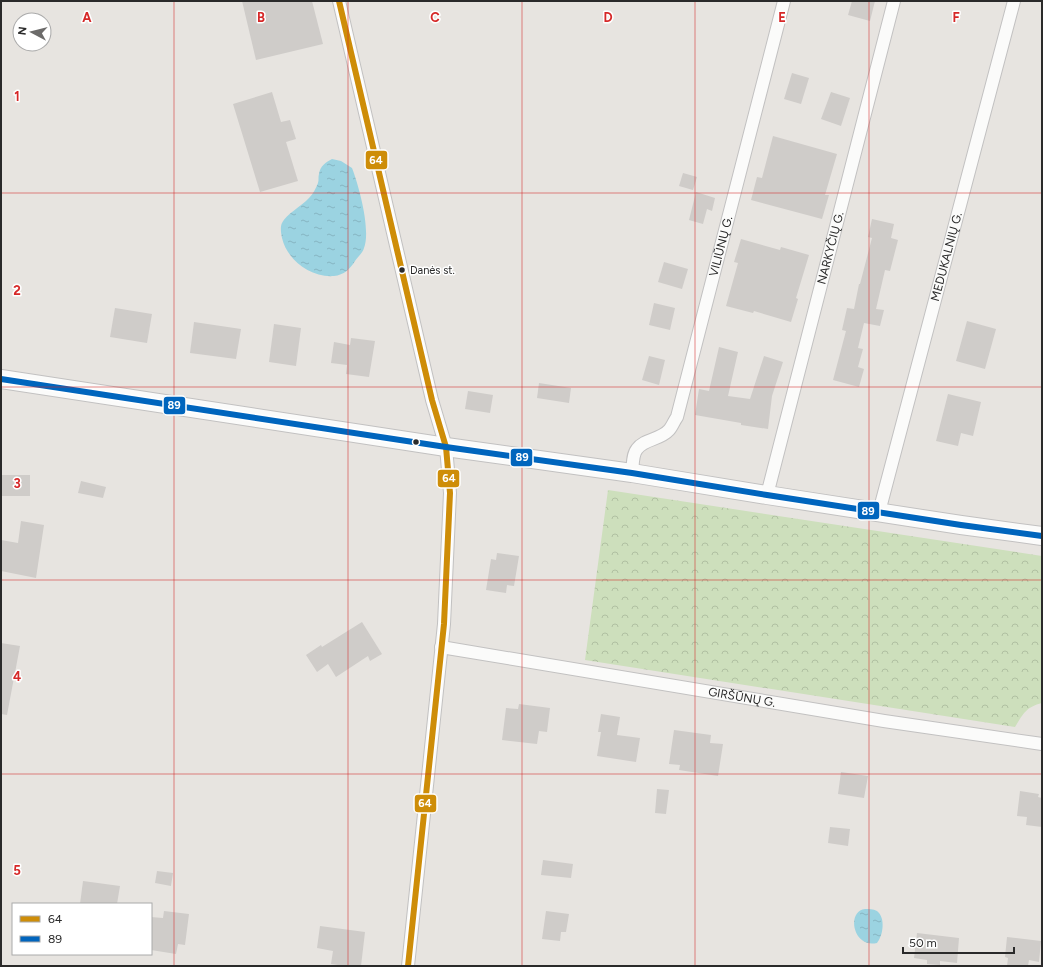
<svg xmlns="http://www.w3.org/2000/svg" width="1043" height="967" font-family="Figtree,sans-serif">
  <defs>
    <pattern id="forest-crowns" width="20" height="18" patternUnits="userSpaceOnUse"><rect width="20" height="18" fill="#cddfbc"/><path d="M2 6a3 3 0 1 1 6 0M12 15a3 3 0 1 1 6 0" fill="none" stroke="#b0c0a2"/></pattern>
    <pattern id="water-ripples" width="26" height="14" patternUnits="userSpaceOnUse"><rect width="26" height="14" fill="#9bd3e1"/><path d="M2 4q2-2 4 0t4 0M15 11q2-2 4 0t4 0" fill="none" stroke="#86b5c1"/></pattern>
  </defs>
  <rect width="100%" height="100%" fill="#e7e4e0"/>
  <path fill="url(#forest-crowns)" d="M608,490L1042,556V703C1026,707 1023,714 1015,727L585,660Z"/>
  <g fill="url(#water-ripples)">
    <path d="M332,159L341,161L352,168C359,186 371,230 364,248C363,252 358,257 355,261C350,269 344,275 334,276C311,278 287,260 282,238C281,233 280,227 282,223C286,214 302,206 309,198C313,194 316,188 318,183C319,180 318,177 319,174C320,166 326,162 332,159Z"/>
    <path d="M865,909C869,909 873,909 877,911C886,918 883,936 877,943C872,944 867,944 862,940C852,933 850,911 865,909Z"/>
  </g>
  <g fill="#cfccc9">
    <polygon points="242,1 312,1 323,44 256,60"/>
    <polygon points="852,1 875,1 870,21 848,15"/>
    <polygon points="792,73 809,78 801,104 784,99"/>
    <polygon points="272,92 281,122 290,120 296,139 286,142 298,181 260,192 233,104"/>
    <polygon points="831,92 850,98 841,126 821,119"/>
    <polygon points="773,136 837,154 825,195 829,195 822,219 751,200 757,177 762,178"/>
    <polygon points="683,173 697,177 693,190 679,186"/>
    <polygon points="696,192 715,198 712,211 707,209 703,224 689,220"/>
    <polygon points="872,219 894,224 891,238 898,240 890,271 885,270 876,309 884,310 880,326 864,323 858,348 863,349 858,367 864,369 859,387 833,380 846,331 842,330 847,308 854,309 859,284 860,284 872,238 868,237"/>
    <polygon points="741,239 780,250 781,247 809,255 796,298 798,299 791,322 754,311 753,313 726,306 738,263 734,262"/>
    <polygon points="664,262 688,269 682,289 658,282"/>
    <polygon points="654,303 675,308 670,330 649,325"/>
    <polygon points="115,308 152,314 147,343 110,337"/>
    <polygon points="967,321 996,329 985,369 956,361"/>
    <polygon points="194,322 241,329 236,359 190,353"/>
    <polygon points="274,324 301,328 296,366 269,362"/>
    <polygon points="351,338 375,341 369,377 346,374 347,365 331,363 334,342 350,345"/>
    <polygon points="719,347 738,352 728,396 750,399 764,356 783,362 772,396 768,429 741,425 741,423 695,415 699,389 709,391"/>
    <polygon points="649,356 665,360 659,385 642,380"/>
    <polygon points="539,383 571,388 569,403 537,398"/>
    <polygon points="468,391 493,395 490,413 465,409"/>
    <polygon points="948,394 981,402 973,436 961,433 958,446 936,441"/>
    <rect x="1" y="475" width="29" height="21"/>
    <polygon points="81,481 106,487 103,498 78,493"/>
    <polygon points="21,521 44,525 36,578 1,571 1,540 18,543"/>
    <polygon points="497,553 519,556 514,586 507,585 506,593 486,590 491,559 496,560"/>
    <polygon points="362,622 382,654 370,661 368,656 336,677 328,664 317,672 306,655 321,645 322,647"/>
    <polygon points="1,643 20,646 7,715 1,714"/>
    <polygon points="519,704 550,708 547,732 539,731 537,744 502,740 506,708 518,709"/>
    <polygon points="601,714 620,717 617,735 640,738 636,762 597,756 601,732 598,732"/>
    <polygon points="674,730 711,735 710,743 723,744 718,776 679,770 680,765 669,764"/>
    <polygon points="841,772 868,776 864,798 838,794"/>
    <polygon points="657,789 669,790 666,814 655,813"/>
    <polygon points="1020,791 1039,794 1038,797 1042,798 1042,827 1026,825 1027,817 1017,816"/>
    <polygon points="830,827 850,829 848,846 828,843"/>
    <polygon points="543,860 573,864 571,878 541,875"/>
    <polygon points="157,871 173,873 171,886 155,883"/>
    <polygon points="83,881 120,886 117,904 80,904"/>
    <polygon points="164,911 189,914 185,945 178,944 176,954 151,950 151,917 163,918"/>
    <polygon points="546,911 569,914 566,932 561,932 560,941 542,939"/>
    <polygon points="320,926 365,932 361,966 345,966 331,964 333,951 317,948"/>
    <polygon points="917,933 959,938 957,963 940,961 940,965 927,964 927,960 914,958"/>
    <polygon points="1007,937 1041,941 1039,962 1029,960 1028,966 1007,966 1008,958 1005,957"/>
  </g>
  <g fill="none" stroke-linecap="round" stroke-linejoin="round">
    <g stroke="#c2c1c1" stroke-width="14">
      <g id="street">
        <polyline points="339,1 432,400 446,447 450,493 444,624 408,966"/>
        <path id="s1" d="M632,473C633,466 632,455 637,449C644,439 660,440 669,430C672,427 674,421 677,417L784,1"/>
        <path id="s2" d="M767,495L894,1"/>
        <path id="s3" d="M879,512L1014,1"/>
        <path id="s4" d="M441,647L884,721L1042,744"/>
      </g>
    </g>
    <g stroke="#c2c1c1" stroke-width="20">
      <polyline id="secondary" points="1,379 446,447 632,473 767,495 961,525 1042,536"/>
    </g>
    <use href="#street" stroke="#fbfbfa" stroke-width="12"/>
    <use href="#secondary" stroke="#fbfbfa" stroke-width="18"/>
    <g stroke="#fff" stroke-width="9">
      <polyline id="bus-1" points="339,1 432,400 446,447 450,493 444,624 408,966"/>
    </g>
    <g stroke="#fff" stroke-width="9">
      <polyline id="bus-2" points="1,379 446,447 632,473 767,495 961,525 1042,536"/>
    </g>
    <use href="#bus-1" stroke="#ce8d08" stroke-width="6"/>
    <use href="#bus-2" stroke="#0065bd" stroke-width="6"/>
  </g>
  <path fill="none" stroke="#d62828" stroke-width="1" stroke-opacity="0.55" d="M174,1V966M348,1V966M522,1V966M695,1V966M869,1V966M1,193H1042M1,387H1042M1,580H1042M1,774H1042"/>
  <g fill="#2a2a2a" stroke="#fff" stroke-width="1.5">
    <circle cx="402" cy="270" r="3.5"/>
    <circle cx="416" cy="442" r="3.5"/>
  </g>
  <g text-anchor="middle" dominant-baseline="central" stroke-width="3" stroke-linejoin="round" paint-order="stroke">
    <g font-size="11" fill="#2a2a2a" stroke="#fff" text-anchor="start">
      <text x="410" y="270">Danės st.</text>
    </g>
    <g font-size="12" fill="#2a2a2a" stroke="#fff">
      <text stroke="none"><textPath href="#s1" startOffset="254">VILIŪNŲ G.</textPath></text>
      <text stroke="none"><textPath href="#s2" startOffset="255">NARKYČIŲ G.</textPath></text>
      <text stroke="none"><textPath href="#s3" startOffset="264">MEDUKALNIŲ G.</textPath></text>
      <text stroke="none"><textPath href="#s4" startOffset="305">GIRŠŪNŲ G.</textPath></text>
    </g>
  </g>
  <g font-size="13" text-anchor="middle" font-weight="bold" fill="#d62828" stroke="#fff" stroke-width="3" stroke-linejoin="round" paint-order="stroke">
    <text x="87" y="22">A</text>
    <text x="261" y="22">B</text>
    <text x="435" y="22">C</text>
    <text x="608" y="22">D</text>
    <text x="782" y="22">E</text>
    <text x="956" y="22">F</text>
    <text x="17" y="101">1</text>
    <text x="17" y="295">2</text>
    <text x="17" y="488">3</text>
    <text x="17" y="681">4</text>
    <text x="17" y="875">5</text>
  </g>
  <g stroke="#fff" stroke-width="1.5">
    <rect x="365" y="150" width="23" height="20" rx="4" fill="#ce8d08"/>
    <rect x="163" y="396" width="23" height="19" rx="4" fill="#0065bd"/>
    <rect x="510" y="448" width="23" height="19" rx="4" fill="#0065bd"/>
    <rect x="437" y="469" width="23" height="19" rx="4" fill="#ce8d08"/>
    <rect x="857" y="501" width="23" height="19" rx="4" fill="#0065bd"/>
    <rect x="414" y="794" width="23" height="19" rx="4" fill="#ce8d08"/>
  </g>
  <g font-size="11" text-anchor="middle" font-weight="bold" fill="#fff">
    <text x="376" y="164">64</text>
    <text x="174" y="409">89</text>
    <text x="522" y="461">89</text>
    <text x="449" y="482">64</text>
    <text x="868" y="515">89</text>
    <text x="425" y="807">64</text>
  </g>
  <rect width="1043" height="967" fill="none" stroke="#2a2a2a" stroke-width="4"/>
  <rect x="12" y="903" width="140" height="52" fill="#ffffff" stroke="#aaaaaa"/>
  <rect x="20" y="916" width="20" height="6" fill="#ce8d08" stroke="#aaaaaa"/>
  <text x="48" y="923" font-size="12" fill="#2a2a2a">64</text>
  <rect x="20" y="936" width="20" height="6" fill="#0065bd" stroke="#aaaaaa"/>
  <text x="48" y="943" font-size="12" fill="#2a2a2a">89</text>
  <g transform="translate(32 32) rotate(277)"><circle r="19" fill="#ffffff" stroke="#aaaaaa"/>
  <path d="M0-3L7 15L0 10L-7 15Z" fill="#6c6b6a"/>
  <text y="-6" font-size="11" font-weight="bold" text-anchor="middle" fill="#2a2a2a">N</text>
  </g>
  <path d="M903 947v6h111v-6" fill="none" stroke="#2a2a2a" stroke-width="2"/>
  <text x="909" y="947" font-size="12" fill="#2a2a2a" stroke="#ffffff" stroke-width="3" paint-order="stroke">50 m</text>
</svg>
